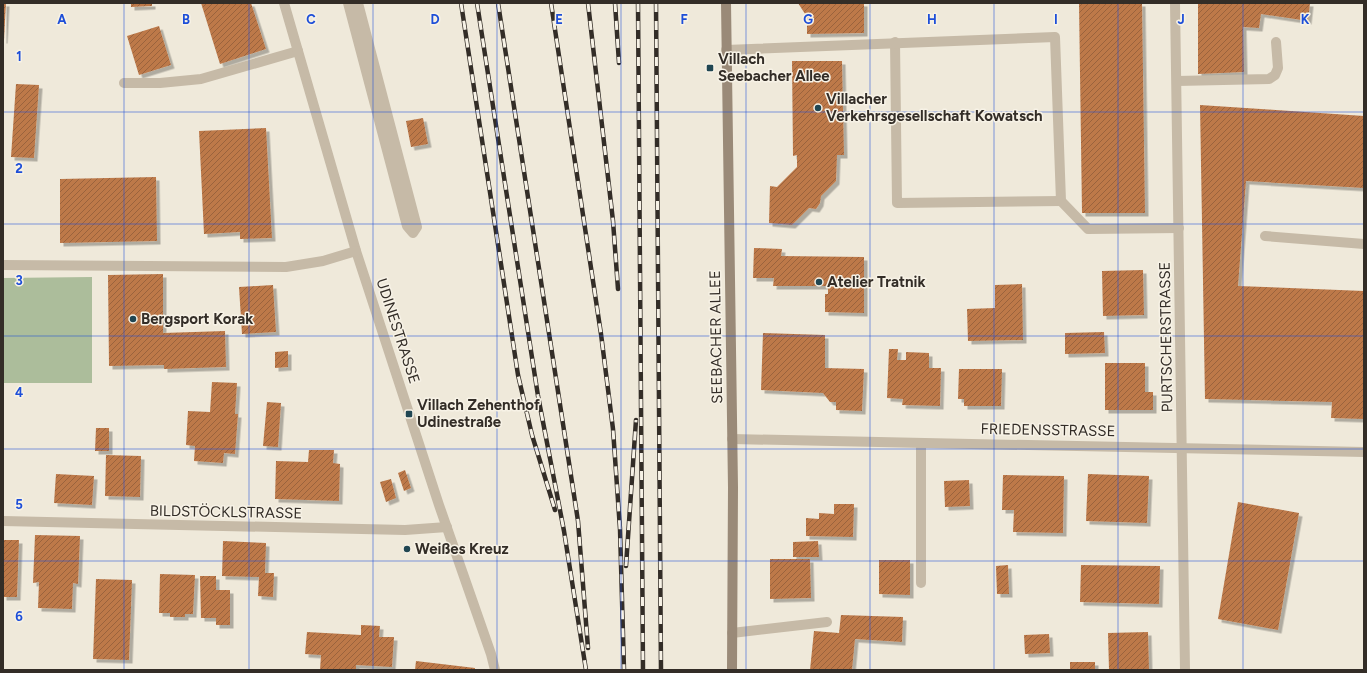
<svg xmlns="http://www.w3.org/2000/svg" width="1367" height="673" font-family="Figtree,sans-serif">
  <defs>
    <pattern id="building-hatch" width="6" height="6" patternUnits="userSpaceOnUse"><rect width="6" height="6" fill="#bd794a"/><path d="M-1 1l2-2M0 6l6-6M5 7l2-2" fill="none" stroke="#9a643e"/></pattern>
    <filter id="shadow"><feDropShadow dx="3.5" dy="3.5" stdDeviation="0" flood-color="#0004"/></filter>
  </defs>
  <rect width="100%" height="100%" fill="#efe9da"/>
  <polygon fill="#acbd9b" points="92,277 92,383 3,383 3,278"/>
  <g fill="url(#building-hatch)" filter="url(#shadow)">
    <polygon points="3,3 6,3 4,40 3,40"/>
    <polygon points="131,3 152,3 152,6 131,7"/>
    <polygon points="201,3 251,3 266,49 220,64"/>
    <polygon points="798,3 864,3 864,33 807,34 807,17"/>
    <polygon points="1079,3 1142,3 1145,213 1082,213"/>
    <polygon points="1198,3 1310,3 1308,21 1261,14 1259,28 1243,27 1244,72 1198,74"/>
    <polygon points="159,26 171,65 139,75 127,36"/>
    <polygon points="792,61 842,61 844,155 837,155 836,181 821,196 820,203 816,209 809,208 792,225 769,223 770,186 777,187 797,167 797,155 793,156"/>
    <polygon points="16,84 39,85 34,158 11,157"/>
    <polygon points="1200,105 1364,116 1364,188 1246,181 1238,286 1364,291 1364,419 1331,418 1332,402 1205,399"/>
    <polygon points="423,118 428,144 411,147 406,121"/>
    <polygon points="266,128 272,238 240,239 240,232 204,234 199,131"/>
    <polygon points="156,177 157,241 60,243 60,179"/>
    <polygon points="754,248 782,249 781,256 864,257 864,313 825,312 825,294 828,294 828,286 773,286 774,278 753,278"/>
    <polygon points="1143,270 1144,315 1103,316 1102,271"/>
    <polygon points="163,274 163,333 225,331 226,367 164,369 164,365 109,366 108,275"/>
    <polygon points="1022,284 1023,340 968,341 967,309 995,308 995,285"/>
    <polygon points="273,285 276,332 242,334 239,287"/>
    <polygon points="1104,332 1105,353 1065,354 1065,333"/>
    <polygon points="763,333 825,335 825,368 864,369 862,411 836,410 836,402 830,402 823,393 761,390"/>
    <polygon points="889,349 898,349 897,360 906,360 906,352 929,353 929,368 941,368 940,406 902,405 903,399 887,398"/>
    <polygon points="288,351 288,367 275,368 275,352"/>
    <polygon points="1105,363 1145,363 1145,392 1153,392 1153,410 1105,410"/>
    <polygon points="959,369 1002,369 1001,406 964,406 964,399 958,399"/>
    <polygon points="212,382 237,383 235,414 238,414 235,454 224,453 223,463 194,461 195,446 186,445 188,411 210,412"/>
    <polygon points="267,402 281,403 278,447 263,446"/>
    <polygon points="96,428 109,428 109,451 95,451"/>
    <polygon points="309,450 334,450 333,463 340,464 339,501 275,499 276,461 308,462"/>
    <polygon points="106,455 141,456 140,497 105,496"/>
    <polygon points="405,470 411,488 404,491 398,473"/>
    <polygon points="56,474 94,476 92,505 54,503"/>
    <polygon points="1088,474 1149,476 1147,523 1086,521"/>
    <polygon points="1003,475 1064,476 1063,533 1013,532 1014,510 1002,510"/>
    <polygon points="391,479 396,498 386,502 380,482"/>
    <polygon points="969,480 970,506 945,507 944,481"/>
    <polygon points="1238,502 1299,513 1278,630 1218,619"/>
    <polygon points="834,504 854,504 853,537 806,536 806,518 819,519 819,513 834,514"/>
    <polygon points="35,535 80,536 78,584 73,583 72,609 38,608 39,582 33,583"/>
    <polygon points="3,540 19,540 17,597 3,597"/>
    <polygon points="223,541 266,543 265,573 274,573 273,597 258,596 259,577 222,576"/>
    <polygon points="818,541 819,557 793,557 793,542"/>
    <polygon points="770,559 810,559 811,598 770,599"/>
    <polygon points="879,560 910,560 910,595 879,594"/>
    <polygon points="1008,565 1009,594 997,594 996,566"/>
    <polygon points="1081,565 1160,566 1159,604 1080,602"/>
    <polygon points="160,574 195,575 193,614 185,614 185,617 170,617 170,613 159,613"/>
    <polygon points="200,576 216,576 216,590 230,590 230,625 216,625 216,618 201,618"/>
    <polygon points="96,579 132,580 129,660 93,659"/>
    <polygon points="841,615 903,617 902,642 855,639 852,670 810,670 814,631 839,633"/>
    <polygon points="361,625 380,626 379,637 394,637 392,667 356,665 356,670 320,670 321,655 305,654 307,632 361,635"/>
    <polygon points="1148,632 1149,670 1109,670 1108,633"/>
    <polygon points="1049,634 1050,653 1025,654 1024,635"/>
    <polygon points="416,661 475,668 475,670 415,670"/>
    <rect x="1070" y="662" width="25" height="8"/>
  </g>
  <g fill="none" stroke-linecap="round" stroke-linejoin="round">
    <g stroke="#c6baa7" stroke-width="10">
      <polyline points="348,3 407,226 413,233 417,227 358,3"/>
      <polyline points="895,42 897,203 1061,201"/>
      <polyline points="726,50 1055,37 1061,201 1088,229 1179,228"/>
      <polyline points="1177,81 1269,79 1275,75 1278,68 1276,42"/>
      <polyline points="124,83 160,83 201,79 298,51"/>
      <polyline points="1265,236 1364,244"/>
      <polyline points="921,583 921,443"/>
      <polyline points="732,633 827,622"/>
    </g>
    <g stroke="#c6baa7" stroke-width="10">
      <polyline points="284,3 356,251 439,505 491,654 495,670"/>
      <polyline points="1175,3 1185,670"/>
      <polyline points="3,265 286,267 323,261 356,251"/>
      <polyline points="732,439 1364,452"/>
      <polyline points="3,521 405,530 447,527"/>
    </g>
    <polyline stroke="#9a8a78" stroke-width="10" points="726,3 733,487 732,670"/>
    <g stroke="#332d27" stroke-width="4.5">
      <g id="rail">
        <polyline points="461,3 518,375 532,435 555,510"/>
        <polyline points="477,3 538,396 564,531 586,670"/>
        <polyline points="498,3 578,521 588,648"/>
        <polyline points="551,3 601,334 613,429 620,529 624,670"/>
        <polyline points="588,3 613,221 618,289"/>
        <polyline points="615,3 619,63"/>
        <polyline points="638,3 643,670"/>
        <polyline points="656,3 661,670"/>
        <polyline points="626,566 636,420"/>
      </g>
    </g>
    <use href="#rail" stroke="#f7f2e6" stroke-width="3" stroke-dasharray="9" stroke-linecap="butt"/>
  </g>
  <path fill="none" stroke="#1d4ed8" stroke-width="1" stroke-opacity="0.55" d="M124,3V670M249,3V670M373,3V670M497,3V670M621,3V670M746,3V670M870,3V670M994,3V670M1118,3V670M1243,3V670M3,112H1364M3,224H1364M3,336H1364M3,449H1364M3,561H1364"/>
  <g fill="#204652" stroke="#f7f2e6" stroke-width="1.5">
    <rect x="706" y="64" width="8" height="8" rx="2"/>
    <circle cx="818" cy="108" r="4"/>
    <circle cx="819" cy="282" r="4"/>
    <circle cx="133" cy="319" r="4"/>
    <rect x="405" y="410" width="8" height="8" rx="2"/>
    <circle cx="407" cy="549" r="4"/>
  </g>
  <g text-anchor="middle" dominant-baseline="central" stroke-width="3" stroke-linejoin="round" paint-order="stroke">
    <g font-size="15" font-weight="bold" fill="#332d27" stroke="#f7f2e6" text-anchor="start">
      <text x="718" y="59">Villach<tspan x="718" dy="17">Seebacher Allee</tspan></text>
      <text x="826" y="99">Villacher<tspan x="826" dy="17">Verkehrsgesellschaft Kowatsch</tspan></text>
      <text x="827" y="282">Atelier Tratnik</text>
      <text x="141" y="319">Bergsport Korak</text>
      <text x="417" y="405">Villach Zehenthof<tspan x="417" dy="17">Udinestraße</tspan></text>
      <text x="415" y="549">Weißes Kreuz</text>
    </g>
    <g font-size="15" fill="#332d27" stroke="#f7f2e6">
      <text transform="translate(398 331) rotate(72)">UDINESTRASSE</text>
      <text transform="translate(716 337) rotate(-91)">SEEBACHER ALLEE</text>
      <text transform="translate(1166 337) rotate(-91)">PURTSCHERSTRASSE</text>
      <text transform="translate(1048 430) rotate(1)">FRIEDENSSTRASSE</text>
      <text transform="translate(226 512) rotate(1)">BILDSTÖCKLSTRASSE</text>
    </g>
  </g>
  <g font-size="13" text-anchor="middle" font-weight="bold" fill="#1d4ed8" stroke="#f7f2e6" stroke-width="3" stroke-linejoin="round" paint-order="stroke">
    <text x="62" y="24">A</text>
    <text x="186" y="24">B</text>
    <text x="311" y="24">C</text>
    <text x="435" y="24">D</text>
    <text x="559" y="24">E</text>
    <text x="684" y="24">F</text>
    <text x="808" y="24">G</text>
    <text x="932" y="24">H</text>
    <text x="1056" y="24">I</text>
    <text x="1181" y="24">J</text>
    <text x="1305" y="24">K</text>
    <text x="19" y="61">1</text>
    <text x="19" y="173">2</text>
    <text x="19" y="285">3</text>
    <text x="19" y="397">4</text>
    <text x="19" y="509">5</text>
    <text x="19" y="621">6</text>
  </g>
  <rect width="1367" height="673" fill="none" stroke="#332d27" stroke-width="8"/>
</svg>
